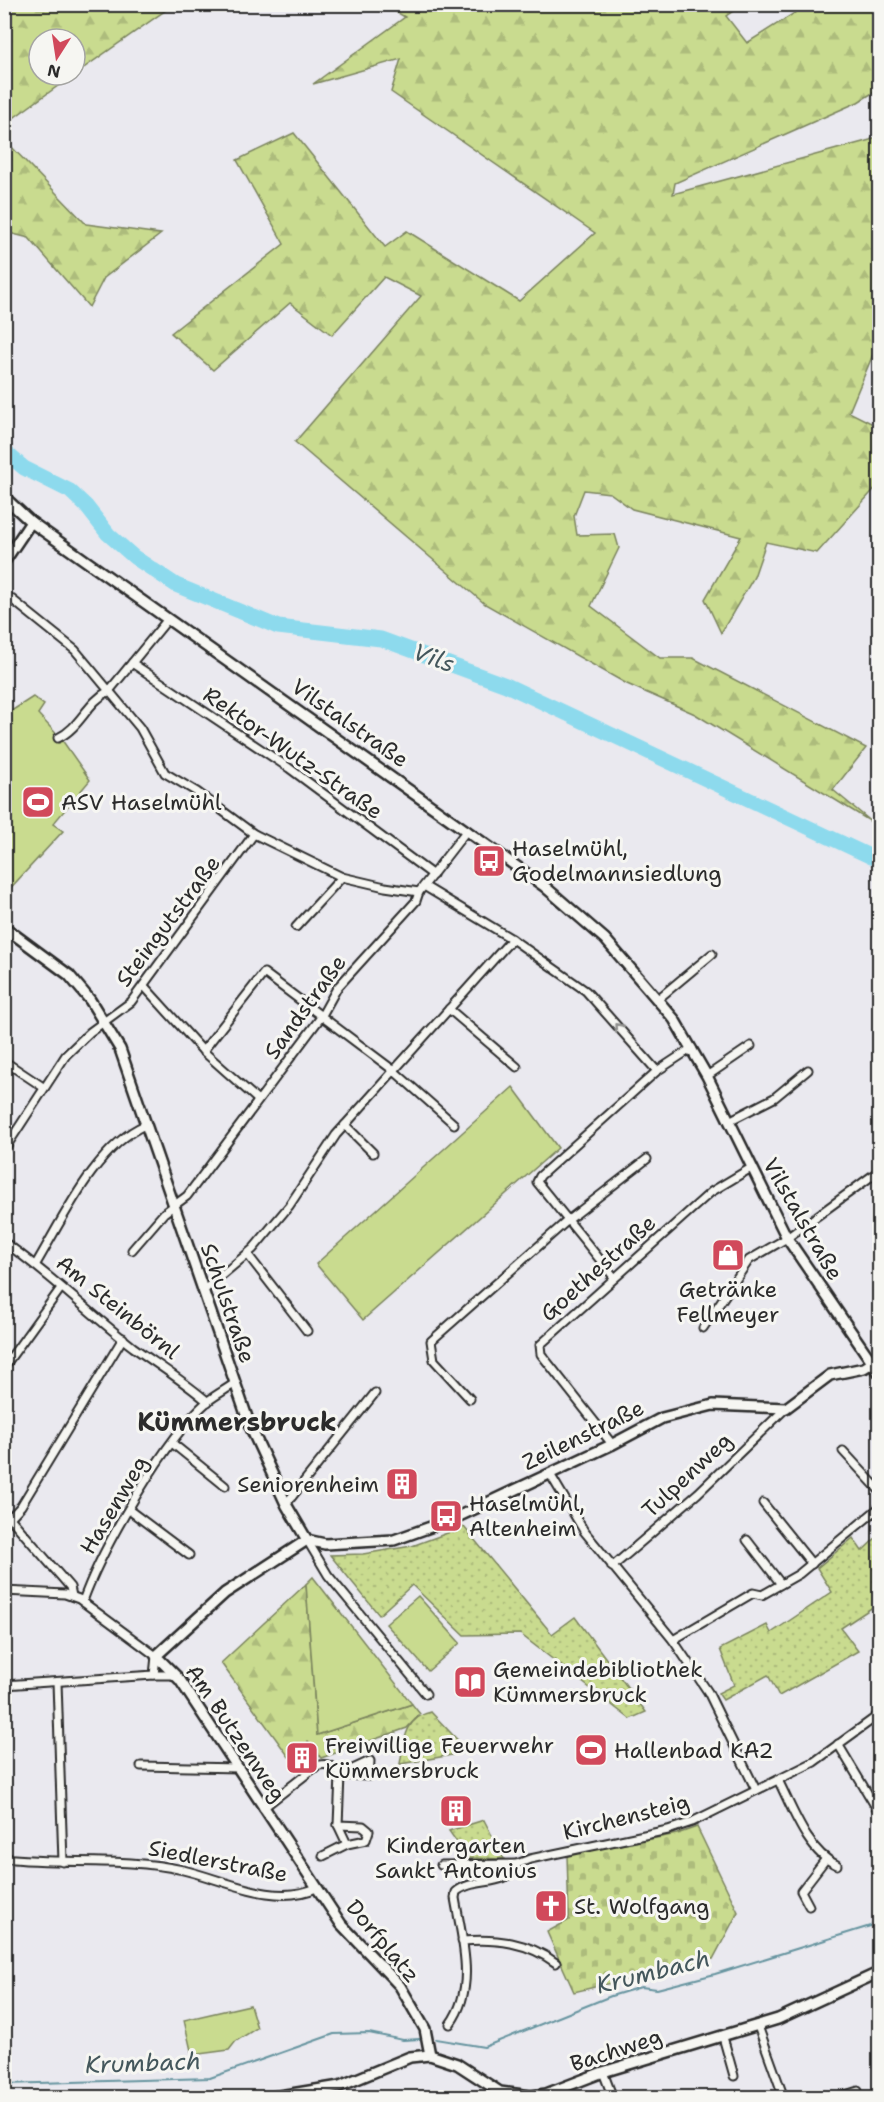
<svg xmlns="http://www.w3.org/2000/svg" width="884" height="2102" font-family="'Shantell Sans',sans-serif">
  <defs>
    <pattern id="grass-dots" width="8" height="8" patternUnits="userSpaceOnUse" patternTransform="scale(1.5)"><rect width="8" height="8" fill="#c9db8f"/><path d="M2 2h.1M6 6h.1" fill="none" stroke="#adbc7c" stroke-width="1.8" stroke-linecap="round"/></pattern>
    <pattern id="forest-firs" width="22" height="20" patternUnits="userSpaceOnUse" patternTransform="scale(1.5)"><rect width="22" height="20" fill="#c9db8f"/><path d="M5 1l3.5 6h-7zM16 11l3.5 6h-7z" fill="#adbc7c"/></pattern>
    <pattern id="cemetery-stones" width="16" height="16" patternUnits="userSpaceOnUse" patternTransform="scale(1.5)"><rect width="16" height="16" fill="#c9db8f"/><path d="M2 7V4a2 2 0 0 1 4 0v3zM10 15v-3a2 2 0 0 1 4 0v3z" fill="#adbc7c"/></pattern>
  </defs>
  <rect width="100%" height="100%" fill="#eae9ef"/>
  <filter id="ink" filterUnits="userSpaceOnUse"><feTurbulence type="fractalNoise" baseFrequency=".0167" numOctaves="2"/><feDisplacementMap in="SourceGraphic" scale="12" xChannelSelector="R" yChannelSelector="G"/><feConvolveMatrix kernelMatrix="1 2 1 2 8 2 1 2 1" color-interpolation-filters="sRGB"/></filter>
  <g filter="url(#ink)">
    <g fill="url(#grass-dots)" stroke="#7a835d" stroke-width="1.5">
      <polygon points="464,1527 552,1634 575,1617 646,1712 630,1719 520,1634 464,1635 412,1585 379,1615 330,1555 363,1554 412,1546"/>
      <polygon points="879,1535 879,1603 841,1628 858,1651 779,1696 768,1675 723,1700 718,1693 734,1685 720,1649 767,1625 771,1633 832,1592 817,1568 853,1538 862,1551"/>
      <path d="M431,1712L469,1752L400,1764C404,1741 405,1717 431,1712Z"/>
      <polygon points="484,1820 504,1859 468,1858 449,1831"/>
    </g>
    <g fill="url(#forest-firs)" stroke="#7a835d" stroke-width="1.5">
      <polygon points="5,4 173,4 173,5 75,74 75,39 39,39 39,75 73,75 5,124"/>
      <polygon points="384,5 742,5 726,16 747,43 807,5 879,5 879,89 858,102 675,183 673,194 870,140 879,135 879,340 849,412 879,427 879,484 817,553 766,542 754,577 721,633 705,599 741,537 632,509 610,493 584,490 574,516 577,535 615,534 619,548 591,606 660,658 693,658 866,748 833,790 873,823 695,714 627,684 485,604 295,442 421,296 384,277 332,335 290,303 213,370 171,333 284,244 237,160 294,133 385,247 407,231 519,301 595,233 391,92 401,59 313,84 405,17"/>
      <polygon points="5,140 86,224 161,234 104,278 89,307 29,238 5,232"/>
      <polygon points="306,1584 317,1735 412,1704 420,1714 407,1728 321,1758 308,1742 289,1757 221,1663"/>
    </g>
    <polygon fill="url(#cemetery-stones)" stroke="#7a835d" stroke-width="1.5" points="697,1827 738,1912 713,1959 574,1992 547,1932 569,1920 567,1855 677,1834"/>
    <g fill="#c9db8f" stroke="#7a835d" stroke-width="1.5">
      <polygon points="33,697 44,705 38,714 62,740 90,780 53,824 63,831 5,894 5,715"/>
      <polygon points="513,1087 558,1148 363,1320 316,1264"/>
      <polygon points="313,1577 412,1704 317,1735 306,1584"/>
      <polygon points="418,1596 460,1643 428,1671 386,1624"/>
      <polygon points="250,2005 257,2028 236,2041 229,2050 192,2055 184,2020"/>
    </g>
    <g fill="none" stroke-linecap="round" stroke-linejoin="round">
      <g stroke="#66949f" stroke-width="2">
        <polyline points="436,2039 484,2047 611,1996 641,1987 657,1989 715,1974 880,1923"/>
        <polyline points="4,2084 210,2078 334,2034 369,2033 403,2040 420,2039"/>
      </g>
      <polyline stroke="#8ddaed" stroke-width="15" points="4,451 24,468 70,491 86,506 108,534 134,557 176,585 278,627 381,639 506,685 880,861"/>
      <g stroke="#2b2b2b" stroke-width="11">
        <g id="street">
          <polyline points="4,593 75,650 140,728 165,773 197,792 254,834 342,877 385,887 419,892"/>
          <polyline points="132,663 289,768 433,875"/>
          <path d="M58,738C80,728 87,702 109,691L168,619"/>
          <polyline points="424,886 512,939 586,991 657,1071"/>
          <polyline points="296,927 342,877"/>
          <polyline points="144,986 203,1051 258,1100"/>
          <polyline points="658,999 712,954"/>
          <polyline points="449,1009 517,1067"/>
          <polyline points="203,1051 264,973 393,1070 454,1124"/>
          <polyline points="4,1061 43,1087"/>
          <polyline points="707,1076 751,1046"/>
          <polyline points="729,1121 774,1098 808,1070"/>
          <polyline points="345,1125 373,1153"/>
          <polyline points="4,1150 66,1055 90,1032 131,1002 254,834"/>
          <path d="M4,1242C50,1274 89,1313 133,1347C158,1365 184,1381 208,1402"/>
          <polyline points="132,1250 164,1213 187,1196 321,1017 337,988 416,901 419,892 467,830"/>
          <polyline points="248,1255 307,1331"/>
          <path d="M36,1264C63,1219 96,1146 145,1125"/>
          <polyline points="614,1277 537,1182 540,1176 657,1071 692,1048"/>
          <polyline points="203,1291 253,1249 289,1206 336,1135 512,939"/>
          <polyline points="703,1328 749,1260 787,1238 880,1170"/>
          <polyline points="4,1367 61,1288"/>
          <polyline points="470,1399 434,1360 431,1341 567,1221 647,1159"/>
          <polyline points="172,1443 225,1486"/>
          <polyline points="612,1444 541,1354 540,1345 711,1192 751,1168"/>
          <polyline points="843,1451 880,1491"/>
          <polyline points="550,1474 584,1531 673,1640 708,1692 756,1790"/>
          <polyline points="763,1503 812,1564"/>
          <polyline points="286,1504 375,1393"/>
          <polyline points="129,1510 189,1555"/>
          <polyline points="4,1511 70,1587 72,1596"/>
          <polyline points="10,1518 21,1506 123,1338"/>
          <polyline points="307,1540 328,1575 426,1694"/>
          <polyline points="747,1540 781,1584"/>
          <polyline points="612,1567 698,1493 786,1408"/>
          <polyline points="4,1591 65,1594 79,1599 156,1656 154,1675 4,1685"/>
          <path d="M83,1601C102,1548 166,1437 208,1401C217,1394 227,1389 235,1383"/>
          <polyline points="673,1640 753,1593 762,1595 799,1574 880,1507"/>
          <polyline points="154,1675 175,1675"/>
          <polyline points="57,1682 63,1862"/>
          <polyline points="838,1744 880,1814"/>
          <polygon points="370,1761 369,1776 340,1775"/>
          <polyline points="141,1766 239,1768"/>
          <path d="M778,1780C792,1807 807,1852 837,1865"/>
          <path d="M263,1808L317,1766C327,1762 335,1767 340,1775L338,1825L363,1826L369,1831L366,1840L347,1844L323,1856"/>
          <polyline points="338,1825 347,1844"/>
          <path d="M4,1858C63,1865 124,1857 183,1870C223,1879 275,1907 316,1888"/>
          <polyline points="441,1865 517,1864"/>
          <polyline points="809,1906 801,1891 825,1860"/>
          <path d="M462,1941C496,1938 528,1942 556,1963"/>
          <path d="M450,2024C477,1987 462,1940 455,1898L456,1892C474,1876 507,1889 517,1864L530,1859L668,1830L692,1822L814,1762L880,1714"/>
          <polyline points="758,2026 784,2098"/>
          <polyline points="723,2037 734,2076"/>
          <polyline points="603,2072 613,2098"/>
          <polyline points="835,2098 858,2091"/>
        </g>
      </g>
      <g stroke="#2b2b2b" stroke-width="14">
        <g id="secondary">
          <polyline points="4,497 31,522 544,886 605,939 674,1019 707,1076 787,1238 880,1374"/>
          <polyline points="4,562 31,522"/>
          <polyline points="4,927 69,975 90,1000 120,1049 250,1426 287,1506 307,1540"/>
          <polyline points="307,1540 225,1593 156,1656 180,1680 341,1924 400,1986 425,2029 430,2055"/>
          <polyline points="307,1540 325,1544 394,1540 453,1519 611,1445 662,1418 713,1405 786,1408 830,1375 864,1368 872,1363"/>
          <polyline points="267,2098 340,2086 410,2057 430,2055 457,2064 500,2092 531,2096 546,2094 603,2072 778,2019 880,1972"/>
        </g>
      </g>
      <use href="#street" stroke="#f6f6f2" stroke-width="7"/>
      <use href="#secondary" stroke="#f6f6f2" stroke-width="9"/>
    </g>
    <defs><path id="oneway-chevron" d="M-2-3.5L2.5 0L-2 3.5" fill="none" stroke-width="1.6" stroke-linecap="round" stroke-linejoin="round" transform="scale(1.5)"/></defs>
    <use stroke="#90908e" href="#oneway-chevron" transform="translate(618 1027) rotate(-132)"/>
  </g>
  <defs>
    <g id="stadium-square" transform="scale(1.725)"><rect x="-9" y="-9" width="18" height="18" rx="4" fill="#d1495b" stroke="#f6f6f2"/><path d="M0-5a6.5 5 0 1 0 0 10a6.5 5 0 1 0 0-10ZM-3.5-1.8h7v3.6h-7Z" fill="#fff"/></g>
    <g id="bus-square" transform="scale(1.725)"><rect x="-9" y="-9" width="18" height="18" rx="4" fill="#d1495b" stroke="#f6f6f2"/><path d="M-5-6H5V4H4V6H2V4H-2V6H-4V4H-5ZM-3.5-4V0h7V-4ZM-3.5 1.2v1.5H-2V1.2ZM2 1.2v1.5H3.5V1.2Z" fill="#fff"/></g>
    <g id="shop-square" transform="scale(1.725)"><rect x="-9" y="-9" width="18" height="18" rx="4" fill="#d1495b" stroke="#f6f6f2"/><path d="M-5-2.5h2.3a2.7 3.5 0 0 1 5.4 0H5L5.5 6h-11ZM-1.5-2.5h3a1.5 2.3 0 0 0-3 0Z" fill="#fff"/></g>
    <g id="building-square" transform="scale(1.725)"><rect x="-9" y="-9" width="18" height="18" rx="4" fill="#d1495b" stroke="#f6f6f2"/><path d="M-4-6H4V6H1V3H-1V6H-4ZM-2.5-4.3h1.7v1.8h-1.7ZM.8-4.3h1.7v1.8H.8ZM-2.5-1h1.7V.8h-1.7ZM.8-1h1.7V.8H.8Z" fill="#fff"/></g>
    <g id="library-square" transform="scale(1.725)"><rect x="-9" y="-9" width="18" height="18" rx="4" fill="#d1495b" stroke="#f6f6f2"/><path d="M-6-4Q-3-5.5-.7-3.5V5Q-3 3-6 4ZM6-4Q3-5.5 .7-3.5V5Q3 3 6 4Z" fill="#fff"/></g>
    <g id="church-square" transform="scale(1.725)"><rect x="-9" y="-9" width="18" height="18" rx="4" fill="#d1495b" stroke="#f6f6f2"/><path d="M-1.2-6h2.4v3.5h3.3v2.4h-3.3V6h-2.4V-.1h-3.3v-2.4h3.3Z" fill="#fff"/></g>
  </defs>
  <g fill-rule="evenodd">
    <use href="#stadium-square" x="38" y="802"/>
    <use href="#bus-square" x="489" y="861"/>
    <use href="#shop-square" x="728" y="1255"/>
    <use href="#building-square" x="402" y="1484"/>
    <use href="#bus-square" x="446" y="1516"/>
    <use href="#library-square" x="470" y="1682"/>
    <use href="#stadium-square" x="591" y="1750"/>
    <use href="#building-square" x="302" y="1758"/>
    <use href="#building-square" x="456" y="1811"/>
    <use href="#church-square" x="551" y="1906"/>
  </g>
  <g text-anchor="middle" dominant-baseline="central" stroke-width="6" stroke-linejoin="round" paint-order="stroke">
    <g font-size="22" fill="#2b2b2b" stroke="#f6f6f2">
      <text transform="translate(350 723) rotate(35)">Vilstalstraße</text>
      <text transform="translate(293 753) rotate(35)">Rektor-Wutz-Straße</text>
      <text transform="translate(168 921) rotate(-53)">Steingutstraße</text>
      <text transform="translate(305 1007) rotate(-54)">Sandstraße</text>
      <text transform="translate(803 1219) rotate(60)">Vilstalstraße</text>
      <text transform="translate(598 1268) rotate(-42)">Goethestraße</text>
      <text transform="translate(228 1303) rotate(71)">Schulstraße</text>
      <text transform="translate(118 1307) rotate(39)">Am Steinbörnl</text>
      <text transform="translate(583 1435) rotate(-26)">Zeilenstraße</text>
      <text transform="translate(687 1475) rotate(-43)">Tulpenweg</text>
      <text transform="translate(114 1505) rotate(-59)">Hasenweg</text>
      <text transform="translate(236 1733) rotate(56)">Am Butzenweg</text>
      <text transform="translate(626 1817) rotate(-14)">Kirchensteig</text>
      <text transform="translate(218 1861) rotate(11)">Siedlerstraße</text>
      <text transform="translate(383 1941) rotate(50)">Dorfplatz</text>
      <text transform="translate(616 2050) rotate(-18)">Bachweg</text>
    </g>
    <g font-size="22" fill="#2b2b2b" stroke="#f6f6f2" text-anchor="start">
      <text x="61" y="802">ASV Haselmühl</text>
      <text x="512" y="848">Haselmühl,<tspan x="512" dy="25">Godelmannsiedlung</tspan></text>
      <text x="728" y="1289" text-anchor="middle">Getränke<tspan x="728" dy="25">Fellmeyer</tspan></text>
      <text x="379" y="1484" text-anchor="end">Seniorenheim</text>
      <text x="469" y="1503">Haselmühl,<tspan x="469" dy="25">Altenheim</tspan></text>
      <text x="493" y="1669">Gemeindebibliothek<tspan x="493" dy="25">Kümmersbruck</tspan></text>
      <text x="325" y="1745">Freiwillige Feuerwehr<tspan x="325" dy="25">Kümmersbruck</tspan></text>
      <text x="614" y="1750">Hallenbad KA2</text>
      <text x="456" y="1845" text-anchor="middle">Kindergarten<tspan x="456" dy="25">Sankt Antonius</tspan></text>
      <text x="574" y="1906">St. Wolfgang</text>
    </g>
    <g font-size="24" font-style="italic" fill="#44575c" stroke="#f6f6f2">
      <text transform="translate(434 658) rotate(20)">Vils</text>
      <text transform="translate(653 1972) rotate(-14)">Krumbach</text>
      <text transform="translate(143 2063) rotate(-2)">Krumbach</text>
    </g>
    <g font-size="26" font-weight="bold" fill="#2b2b2b" stroke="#f6f6f2">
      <text x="237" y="1421">Kümmersbruck</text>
    </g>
  </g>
  <rect width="884" height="2102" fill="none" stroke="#f6f6f2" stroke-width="24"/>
  <rect x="12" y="12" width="860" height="2078" fill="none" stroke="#2b2b2b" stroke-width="2" filter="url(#ink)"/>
  <g transform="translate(57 57) rotate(192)"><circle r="28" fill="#f6f6f2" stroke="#a5a5a2" stroke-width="1.5"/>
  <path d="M0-4.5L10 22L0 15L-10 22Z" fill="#d1495b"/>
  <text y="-9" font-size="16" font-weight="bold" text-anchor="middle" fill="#2b2b2b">N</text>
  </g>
</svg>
